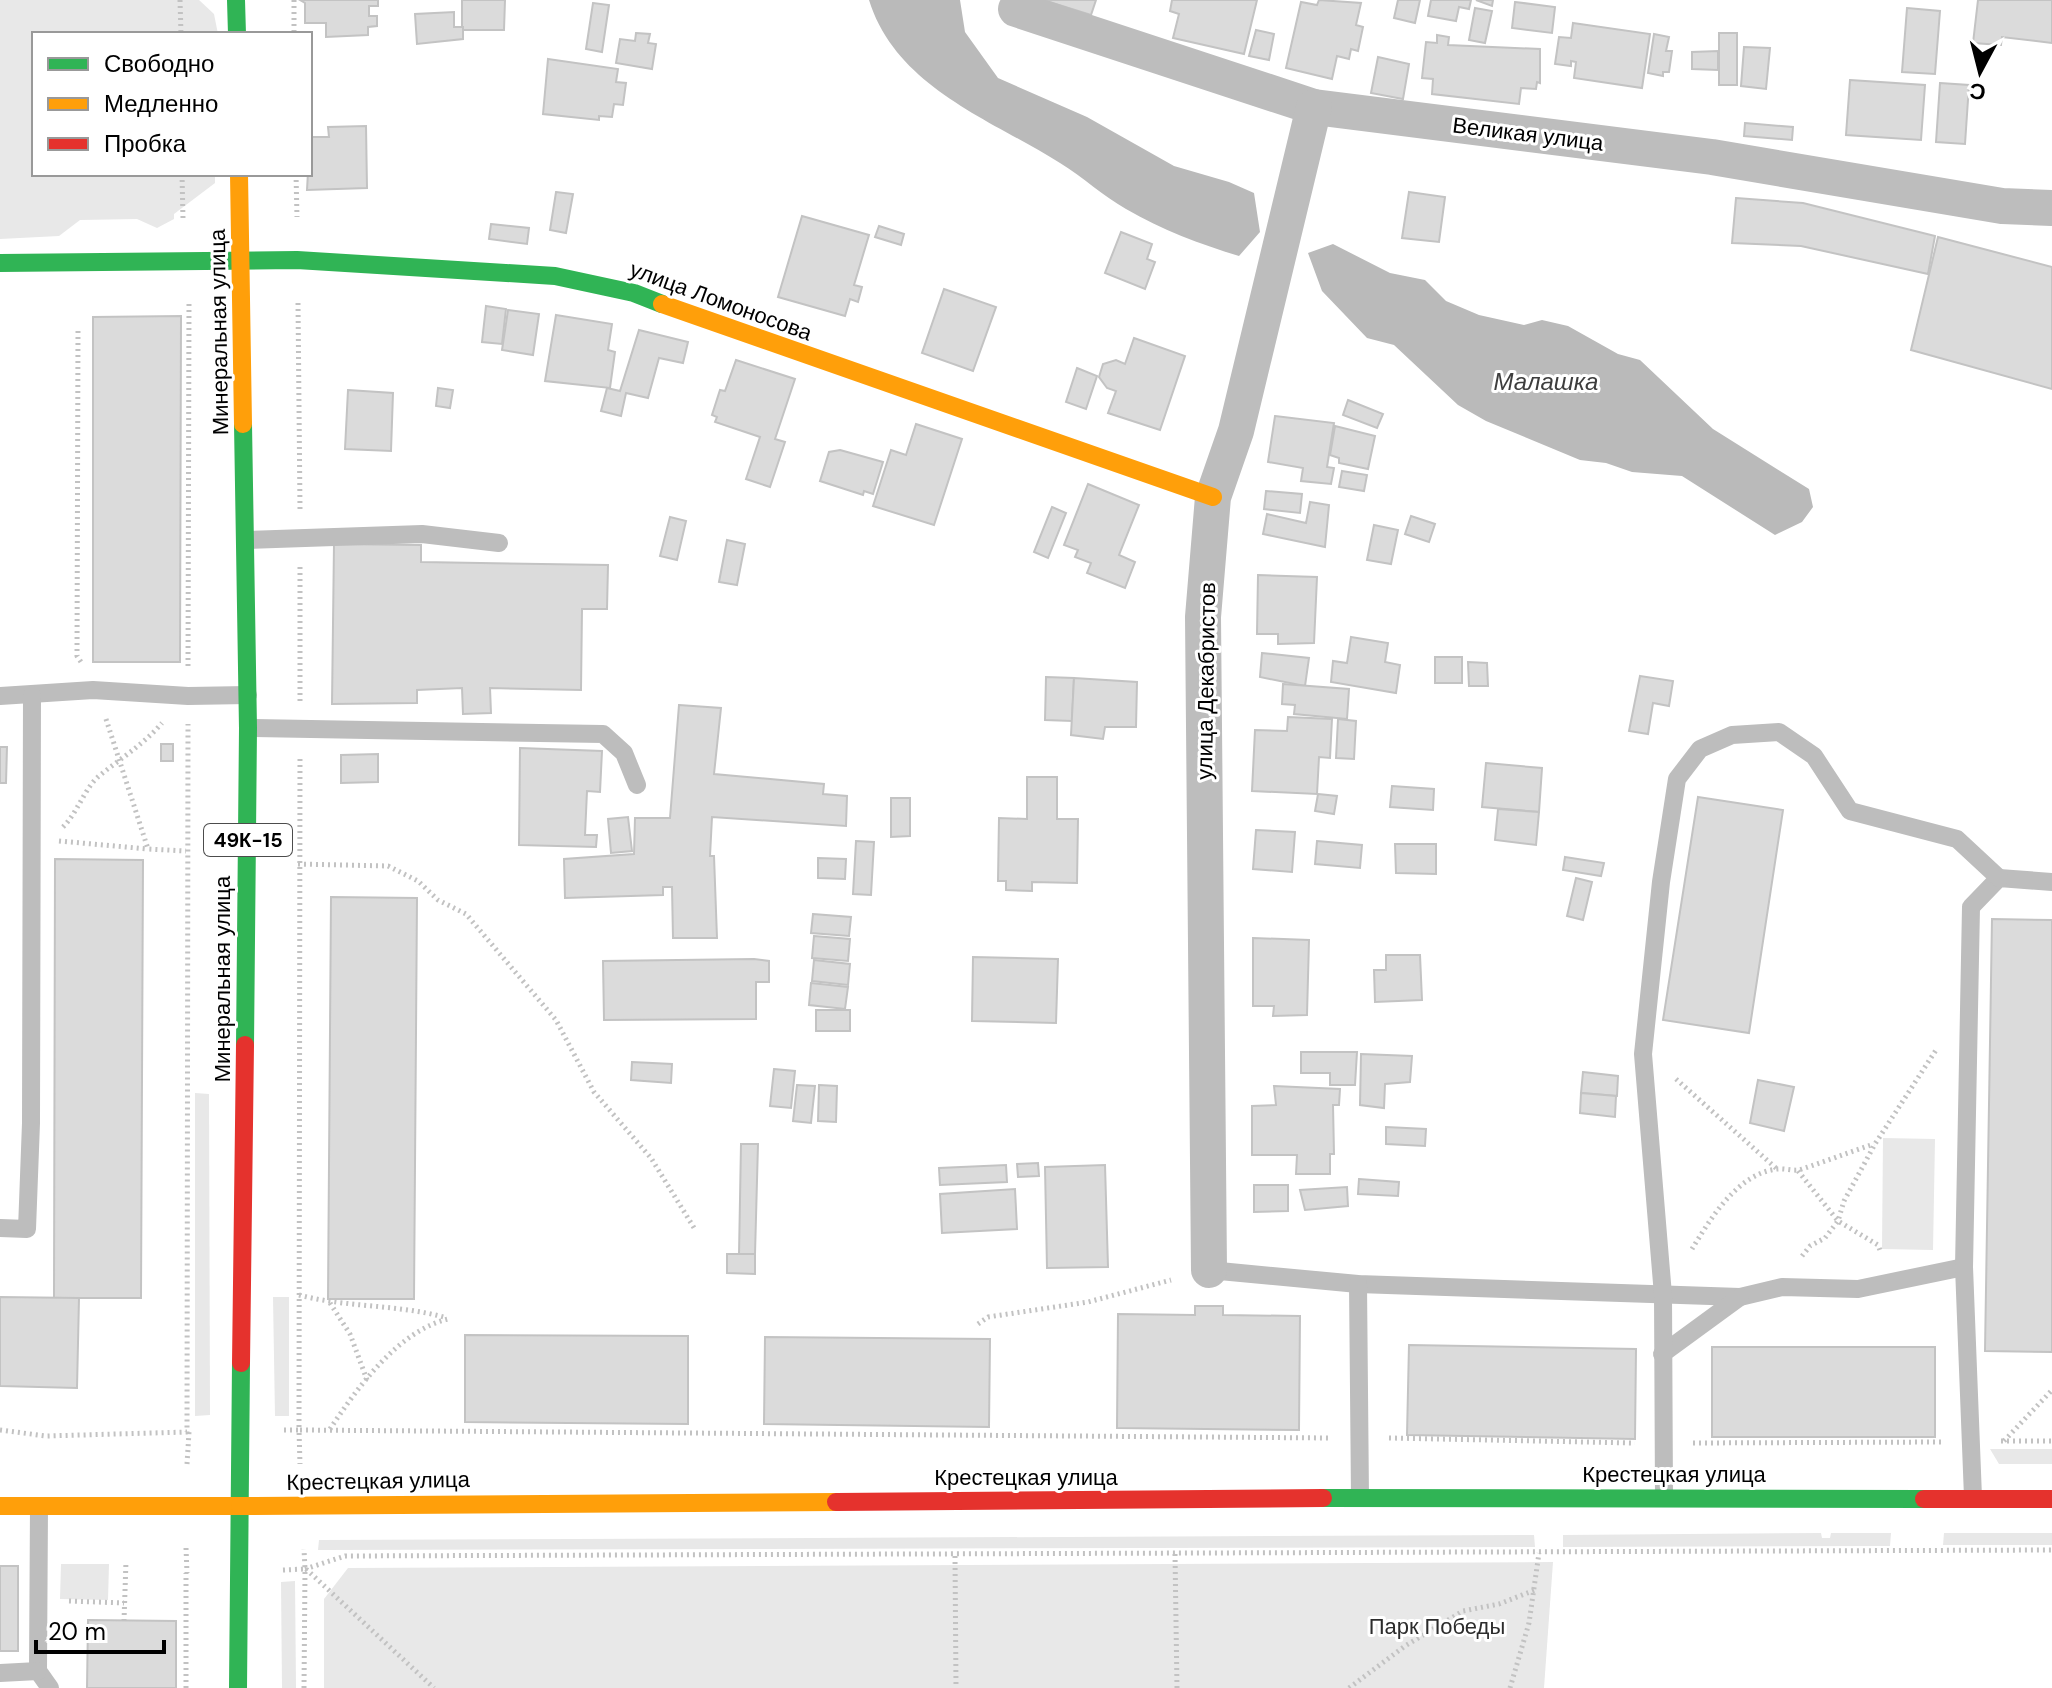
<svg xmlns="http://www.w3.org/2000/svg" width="2052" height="1688" font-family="'DM Sans',sans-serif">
  <rect width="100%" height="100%" fill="#fff"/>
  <g fill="#e8e8e8">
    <polygon points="0,0 199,0 214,14 218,34 34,34 34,174 215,174 215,183 174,214 174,219 157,228 137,219 80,220 59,236 0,239"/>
    <polygon points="195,1093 209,1094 210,1415 195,1416"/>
    <polygon points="1883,1138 1935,1139 1933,1250 1882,1249"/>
    <polygon points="273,1297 289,1297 289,1416 275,1416"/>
    <polygon points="1990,1449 2052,1449 2052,1464 1999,1464"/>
    <polygon points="1821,1533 1822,1538 1830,1538 1831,1533 1891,1533 1890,1546 1563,1547 1563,1535"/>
    <polygon points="1944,1533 2052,1533 2052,1545 1943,1545"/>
    <polygon points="1534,1535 1535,1547 318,1550 319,1540"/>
    <polygon points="1553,1562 1544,1688 324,1688 324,1599 348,1568"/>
    <polygon points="61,1564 109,1564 108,1600 60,1599"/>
    <polygon points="295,1581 296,1688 282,1688 281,1582"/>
  </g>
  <g fill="#bababa">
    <path d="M869,0H960L965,32L998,78L1087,117L1174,166L1229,182L1254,193L1260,232L1239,256C1200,244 1162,230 1126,209C1103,196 1083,177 1060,163C990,119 896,87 869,0Z"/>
    <polygon points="1333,244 1390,273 1425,280 1446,301 1479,315 1524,325 1542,320 1568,326 1618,354 1640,360 1713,429 1809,489 1813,507 1802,522 1775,535 1682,476 1632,472 1606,463 1580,460 1486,421 1458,405 1394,345 1367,338 1322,291 1308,253"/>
  </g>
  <g fill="#dbdbdb" stroke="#c3c3c3" stroke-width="2">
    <polygon points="378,0 378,6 369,6 369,16 377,16 377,26 368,27 368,35 326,37 326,23 305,23 305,3 300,0"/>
    <polygon points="462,0 505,0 504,30 462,30"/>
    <polygon points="1043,0 1096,0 1091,15"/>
    <polygon points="1172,0 1257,0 1244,54 1173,38 1179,14 1170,11"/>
    <polygon points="1319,0 1361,3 1356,25 1363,27 1358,51 1351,49 1349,59 1337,56 1332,79 1286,68 1301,2 1317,5"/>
    <polygon points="1398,0 1420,0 1415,23 1394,18"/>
    <polygon points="1431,0 1471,0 1469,9 1459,7 1456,21 1428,16"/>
    <polygon points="1476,0 1493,0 1492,6"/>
    <polygon points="1978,0 2052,0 2052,43 2002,37 2001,45 1973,43"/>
    <polygon points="1515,2 1555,7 1552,33 1512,28"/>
    <polygon points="593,3 609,5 602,52 586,49"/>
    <polygon points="1475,8 1492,11 1485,43 1469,40"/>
    <polygon points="1907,8 1940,11 1935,74 1902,72"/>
    <polygon points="454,12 454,27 463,27 463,39 417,44 415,14"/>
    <polygon points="1573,23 1650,34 1642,88 1574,78 1576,62 1571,61 1571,66 1555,64 1559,37 1571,38"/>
    <polygon points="1256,30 1274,34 1269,60 1249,56"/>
    <polygon points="636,33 650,34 648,43 656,44 652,69 616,63 620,39 635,41"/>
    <rect x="1719" y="33" width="18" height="52"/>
    <polygon points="1654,34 1669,37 1666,51 1672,51 1669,72 1663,72 1663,76 1648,73"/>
    <polygon points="1437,35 1449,37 1448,45 1540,49 1540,83 1537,82 1536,89 1521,88 1519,104 1432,94 1433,79 1422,78 1426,42 1437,43"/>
    <polygon points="1744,47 1770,48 1766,89 1741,86"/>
    <polygon points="1718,51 1718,70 1692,69 1692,52"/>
    <polygon points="1378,57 1409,64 1403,99 1371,93"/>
    <polygon points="548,59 618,69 616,82 626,83 623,105 614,104 612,117 599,116 599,120 543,114"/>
    <polygon points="1850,80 1925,85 1921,140 1846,135"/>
    <polygon points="1940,83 1969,85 1965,144 1936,142"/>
    <polygon points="1745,123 1793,127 1792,140 1744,136"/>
    <polygon points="366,126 367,188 307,190 310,137 329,137 328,127"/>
    <polygon points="556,192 573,194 566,233 550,230"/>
    <polygon points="1409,192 1445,197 1439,242 1402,238"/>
    <polygon points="1736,198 1803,203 1935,236 1928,274 1801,246 1732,243"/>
    <polygon points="802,216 869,235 854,285 862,287 858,302 850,299 845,316 778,297"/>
    <polygon points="491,224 529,228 527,244 489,239"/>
    <polygon points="879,226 904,234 901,245 875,237"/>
    <polygon points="1121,232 1152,244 1147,259 1155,262 1145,289 1105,273"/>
    <polygon points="1938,237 2052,267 2052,389 1911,350"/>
    <polygon points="944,289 996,307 973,371 922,353"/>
    <polygon points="486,306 506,309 502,344 482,342"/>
    <polygon points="508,310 539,314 533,355 502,350"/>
    <polygon points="556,315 612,324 608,350 615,352 610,388 545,381"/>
    <polygon points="181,316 180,662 93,662 93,317"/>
    <polygon points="639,330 688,342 683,363 659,358 648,398 626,393 621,416 601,411 607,388 620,391"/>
    <polygon points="1134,338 1185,356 1160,430 1108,413 1116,391 1107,388 1099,377 1103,364 1116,360 1125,364"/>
    <polygon points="736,360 795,379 775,439 785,442 770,487 746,479 760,437 715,422 717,417 712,415 720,390 725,391"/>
    <polygon points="1077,368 1097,376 1086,409 1066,402"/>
    <polygon points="438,388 453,390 450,408 436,406"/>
    <polygon points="348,390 393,393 391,451 345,449"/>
    <polygon points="1348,400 1383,414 1377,428 1343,415"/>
    <polygon points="1275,416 1334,423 1327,467 1334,468 1331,484 1301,481 1303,468 1268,462"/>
    <polygon points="916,424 962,439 934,525 873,506 891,450 906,455"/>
    <polygon points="1335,426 1375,436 1368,469 1339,463 1339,458 1330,455"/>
    <polygon points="840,450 883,462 873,494 864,491 863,495 820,481 829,452"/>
    <polygon points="1342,471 1367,475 1364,491 1339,487"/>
    <polygon points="1088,484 1139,505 1119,555 1135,562 1125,588 1087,573 1091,563 1075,557 1078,550 1064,545"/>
    <polygon points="1266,491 1302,494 1300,513 1264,509"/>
    <polygon points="1310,502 1329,505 1325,547 1263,534 1267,514 1306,523"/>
    <polygon points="1052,507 1066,513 1048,558 1034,552"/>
    <polygon points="1411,516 1435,524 1429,542 1405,534"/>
    <polygon points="670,517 686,521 677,560 660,556"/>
    <polygon points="1374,525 1398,530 1391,564 1367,560"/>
    <polygon points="727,540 745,544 737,585 719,582"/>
    <polygon points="334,544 421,545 421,562 608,565 607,609 582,609 581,690 490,688 491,713 463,714 462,688 417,690 417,703 332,704"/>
    <polygon points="1258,575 1317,577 1314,643 1278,644 1278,634 1257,634"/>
    <polygon points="1351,637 1388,643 1385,662 1400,665 1396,693 1331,682 1333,661 1347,663"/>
    <polygon points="1262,653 1309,658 1305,686 1260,677"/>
    <rect x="1435" y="657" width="27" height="26"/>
    <polygon points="1468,662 1487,663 1488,686 1469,686"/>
    <polygon points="1640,676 1673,681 1669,706 1653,703 1648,734 1629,731"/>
    <polygon points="1046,677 1074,678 1072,721 1045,720"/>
    <polygon points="1074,678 1137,682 1136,727 1105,727 1103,739 1071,735"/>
    <polygon points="1283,684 1349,689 1347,719 1294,714 1295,705 1282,704"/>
    <polygon points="679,705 721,708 714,774 824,784 823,794 847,796 846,826 712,817 710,856 714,856 717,938 673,938 672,887 663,887 663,895 565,898 564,859 634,854 635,818 670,818"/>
    <polygon points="1288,717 1332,719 1330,758 1319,757 1317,794 1252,791 1255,730 1287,731"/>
    <polygon points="1338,719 1356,721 1354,759 1336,758"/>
    <rect x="161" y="744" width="12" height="17"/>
    <polygon points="0,747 7,747 6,783 0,783"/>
    <polygon points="520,748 602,751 600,792 587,791 585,835 597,835 596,847 519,845"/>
    <polygon points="378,754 378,782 341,783 341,755"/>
    <polygon points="1486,763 1542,768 1539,812 1482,807"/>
    <polygon points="1027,777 1057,777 1057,819 1078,819 1077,883 1032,882 1032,891 1006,890 1006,881 998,881 999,818 1027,819"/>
    <polygon points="1392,786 1434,789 1433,810 1390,807"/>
    <polygon points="1318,794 1337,796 1334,814 1315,811"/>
    <polygon points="1698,797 1783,810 1749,1033 1663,1020"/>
    <polygon points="891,798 910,798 910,836 891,837"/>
    <polygon points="1498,809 1539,812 1536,845 1495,840"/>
    <polygon points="628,817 632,851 611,853 608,819"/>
    <polygon points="1256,830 1295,832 1292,872 1253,869"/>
    <polygon points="856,841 874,842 871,895 853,894"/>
    <polygon points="1317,841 1362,845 1360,868 1315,864"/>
    <polygon points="1395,844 1436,844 1436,874 1396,873"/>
    <polygon points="1565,857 1604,863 1601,876 1563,870"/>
    <polygon points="818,858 846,859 845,879 818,878"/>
    <polygon points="55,859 143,860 141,1298 54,1298"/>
    <polygon points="1576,878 1592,882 1583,920 1567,916"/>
    <polygon points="331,897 417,898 414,1299 328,1299"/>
    <polygon points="813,914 851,917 849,936 811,933"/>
    <polygon points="1992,919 2052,920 2052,1352 1985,1351"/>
    <polygon points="814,936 850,939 848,961 812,958"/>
    <polygon points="1253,938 1309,940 1307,1015 1273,1016 1274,1006 1253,1006"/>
    <polygon points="1386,955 1420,955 1422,1000 1375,1002 1374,970 1386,970"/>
    <polygon points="973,957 1058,959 1056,1023 972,1021"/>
    <polygon points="754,959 769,961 769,982 756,982 756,1019 604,1020 603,961"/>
    <polygon points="814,960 850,964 848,985 812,981"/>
    <polygon points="811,983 848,987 845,1009 809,1005"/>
    <rect x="816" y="1010" width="34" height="21"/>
    <polygon points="1301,1052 1357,1052 1355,1085 1330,1085 1330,1073 1301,1073"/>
    <polygon points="1361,1054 1412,1056 1410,1082 1385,1084 1384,1108 1360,1105"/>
    <polygon points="632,1062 672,1064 671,1083 631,1080"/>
    <polygon points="774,1069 795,1071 791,1108 770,1106"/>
    <polygon points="1583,1072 1618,1076 1617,1096 1581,1093"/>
    <polygon points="1758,1080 1794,1087 1784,1131 1750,1123"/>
    <polygon points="797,1085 815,1086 811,1123 793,1121"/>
    <polygon points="819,1085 837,1086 836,1122 818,1121"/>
    <polygon points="1274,1086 1340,1089 1339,1105 1333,1105 1334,1154 1330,1154 1330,1174 1296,1174 1297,1155 1252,1155 1252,1106 1276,1105"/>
    <polygon points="1581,1093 1616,1096 1615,1117 1580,1113"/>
    <polygon points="1386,1127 1426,1129 1425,1146 1386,1144"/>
    <polygon points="741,1144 758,1144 755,1254 739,1255"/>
    <polygon points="1038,1163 1039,1176 1018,1177 1017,1164"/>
    <polygon points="1006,1165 1007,1182 940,1185 939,1168"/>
    <polygon points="1105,1165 1108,1267 1047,1268 1045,1167"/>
    <polygon points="1359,1179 1399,1182 1398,1196 1358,1194"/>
    <polygon points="1254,1185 1288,1185 1288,1211 1254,1212"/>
    <polygon points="1347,1187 1348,1206 1305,1210 1300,1190"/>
    <polygon points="1015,1189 1017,1229 942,1233 940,1194"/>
    <polygon points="727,1254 755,1254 755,1274 727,1273"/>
    <polygon points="0,1297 79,1298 77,1388 0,1386"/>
    <polygon points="1195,1306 1223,1306 1223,1315 1300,1316 1299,1430 1117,1428 1118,1314 1195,1315"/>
    <polygon points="465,1335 688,1336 688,1424 465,1422"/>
    <polygon points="765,1337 990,1339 989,1427 764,1424"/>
    <polygon points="1409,1345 1636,1349 1635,1439 1407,1435"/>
    <rect x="1712" y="1347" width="223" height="90"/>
    <rect x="0" y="1566" width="18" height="85"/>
    <polygon points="88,1620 176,1621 176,1688 87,1688"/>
  </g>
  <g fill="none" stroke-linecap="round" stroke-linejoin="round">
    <g stroke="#c2c2c2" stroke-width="5" stroke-dasharray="2 4" stroke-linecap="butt">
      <polyline points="180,0 181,34"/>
      <polyline points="294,0 294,34"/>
      <polyline points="182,174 183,219"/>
      <polyline points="296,174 297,217"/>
      <polyline points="298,303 300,509"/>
      <polyline points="78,331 77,656 81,662"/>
      <polyline points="188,666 189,304"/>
      <polyline points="300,701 300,567"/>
      <polyline points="106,719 148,849 186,851"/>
      <polyline points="300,759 299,1430 1331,1438"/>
      <path d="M63,827C78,812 84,789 99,776C121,758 143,745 162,723"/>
      <polyline points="59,841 148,849"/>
      <polyline points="298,864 388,866 418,881 438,900 466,914 556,1020 594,1092 651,1158 696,1231"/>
      <polyline points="1676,1079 1777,1169"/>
      <polyline points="1798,1171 1838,1221 1878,1245 1881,1253"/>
      <path d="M1692,1249C1711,1218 1737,1174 1777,1169C1786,1168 1794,1172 1802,1169C1826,1161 1850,1152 1874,1144"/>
      <polyline points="1802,1256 1810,1246 1825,1238 1838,1221 1844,1201 1875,1144 1936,1050"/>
      <path d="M299,1295C348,1308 399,1304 447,1318"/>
      <polyline points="330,1303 350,1334 367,1380"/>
      <polyline points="978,1324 988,1317 1088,1302 1171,1280"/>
      <path d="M330,1429C358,1387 398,1331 448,1319"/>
      <polyline points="0,1430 46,1436 187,1432 188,724"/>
      <polyline points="284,1430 299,1430 300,1464"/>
      <polyline points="1389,1438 1635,1443"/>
      <polyline points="2001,1441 2052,1441"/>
      <polyline points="2004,1441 2052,1390"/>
      <polyline points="1693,1443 1943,1442"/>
      <polyline points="187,1464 189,1432"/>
      <polyline points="186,1548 187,1573"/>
      <polyline points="1175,1554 1177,1688"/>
      <polyline points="955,1556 956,1688"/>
      <polyline points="305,1569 345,1556 2052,1550"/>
      <polyline points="306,1569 434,1688"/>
      <polyline points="283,1570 305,1569 304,1549"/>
      <polyline points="69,1601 124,1603"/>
      <polyline points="124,1621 126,1561"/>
      <polyline points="186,1688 186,1573"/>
      <polyline points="304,1688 305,1570"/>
      <polyline points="1349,1688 1405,1646 1463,1611 1499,1604 1535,1590"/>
      <polyline points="1510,1688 1529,1623 1539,1553"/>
    </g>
    <g stroke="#bdbdbd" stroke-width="18">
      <polyline points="247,540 422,534 499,543"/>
      <polyline points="0,696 93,690 188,696 248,695"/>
      <polyline points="249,728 603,734 624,753 637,785"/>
      <polyline points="0,1228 27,1229 31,1123 32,695"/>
      <polyline points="1209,1270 1358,1284 1740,1297 1782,1287 1858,1289 1964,1267"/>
      <polyline points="1358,1284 1360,1498"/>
      <polyline points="1662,1354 1740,1297"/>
      <polyline points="1973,1497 1964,1267 1971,907 1999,878 2052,882"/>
      <polyline points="1664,1498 1663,1295 1643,1054 1661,882 1677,779 1700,749 1732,735 1779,732 1814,756 1850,811 1957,839 1999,878"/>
      <polyline points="39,1507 38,1671 50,1688"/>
      <polyline points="0,1673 38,1671"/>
    </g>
    <g stroke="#bdbdbd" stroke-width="36">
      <polyline points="1016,9 1314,107 1712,157 2002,206 2052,208"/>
      <polyline points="1209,1270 1203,617 1213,497 1236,431 1314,107"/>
    </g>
    <g stroke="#30b455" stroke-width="18">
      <polyline points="236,0 237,34"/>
      <polyline points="0,263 297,260 555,276 634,293 662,304"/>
      <polyline points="243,424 248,728 245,1045"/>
      <polyline points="1323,1498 1924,1499"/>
      <polyline points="238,1688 241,1363"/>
    </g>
    <g stroke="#ff9f0a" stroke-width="18">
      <polyline points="239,174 243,424"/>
      <polyline points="662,304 1213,497"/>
      <polyline points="0,1506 240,1506"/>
      <polyline points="240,1506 836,1502"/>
    </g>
    <g stroke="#e5322d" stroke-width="18">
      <polyline points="241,1363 245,1045"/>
      <polyline points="1924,1499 2052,1499"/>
      <polyline points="836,1502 1323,1498"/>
    </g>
  </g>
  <g text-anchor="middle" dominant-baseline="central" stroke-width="6" stroke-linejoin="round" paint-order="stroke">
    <rect fill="#fff" stroke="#4c4c4c" stroke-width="2" x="204" y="824" width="88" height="32" rx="6"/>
    <g font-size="20" font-weight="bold" fill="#000">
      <text x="248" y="840">49К-15</text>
    </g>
    <g font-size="22" fill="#000" stroke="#fff">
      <text transform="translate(1528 134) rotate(7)">Великая улица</text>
      <text transform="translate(721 301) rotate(20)">улица Ломоносова</text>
      <text transform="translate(219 332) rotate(-91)">Минеральная улица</text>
      <text transform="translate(1206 681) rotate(-89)">улица Декабристов</text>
      <text transform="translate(222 979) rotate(-90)">Минеральная улица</text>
      <text x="1674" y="1474">Крестецкая улица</text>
      <text x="1026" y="1477">Крестецкая улица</text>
      <text transform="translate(378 1481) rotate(-1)">Крестецкая улица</text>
    </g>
    <g font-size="22" fill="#2c2c2c" stroke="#fff">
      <text x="1437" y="1626">Парк Победы</text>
    </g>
    <g font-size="24" font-style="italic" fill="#3d3d3d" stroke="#fff">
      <text x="1546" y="381">Малашка</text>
    </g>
  </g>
  <rect x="32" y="32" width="280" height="144" fill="#ffffff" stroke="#999999" stroke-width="2"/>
  <rect x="48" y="58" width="40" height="12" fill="#30b455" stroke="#999999" stroke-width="2"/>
  <text x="104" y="72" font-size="24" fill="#000000">Свободно</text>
  <rect x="48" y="98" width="40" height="12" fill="#ff9f0a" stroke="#999999" stroke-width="2"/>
  <text x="104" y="112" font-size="24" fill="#000000">Медленно</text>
  <rect x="48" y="138" width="40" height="12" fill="#e5322d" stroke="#999999" stroke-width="2"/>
  <text x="104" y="152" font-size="24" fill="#000000">Пробка</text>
  <g transform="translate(1980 72) rotate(187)" stroke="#ffffff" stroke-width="6" paint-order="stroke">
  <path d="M0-6L14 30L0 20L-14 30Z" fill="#000000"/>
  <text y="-12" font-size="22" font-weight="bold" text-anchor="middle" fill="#000000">С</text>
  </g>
  <path d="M36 1640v12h128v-12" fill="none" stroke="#000000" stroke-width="4"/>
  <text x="48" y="1640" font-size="24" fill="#000000" stroke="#ffffff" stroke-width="6" paint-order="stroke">20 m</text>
</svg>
